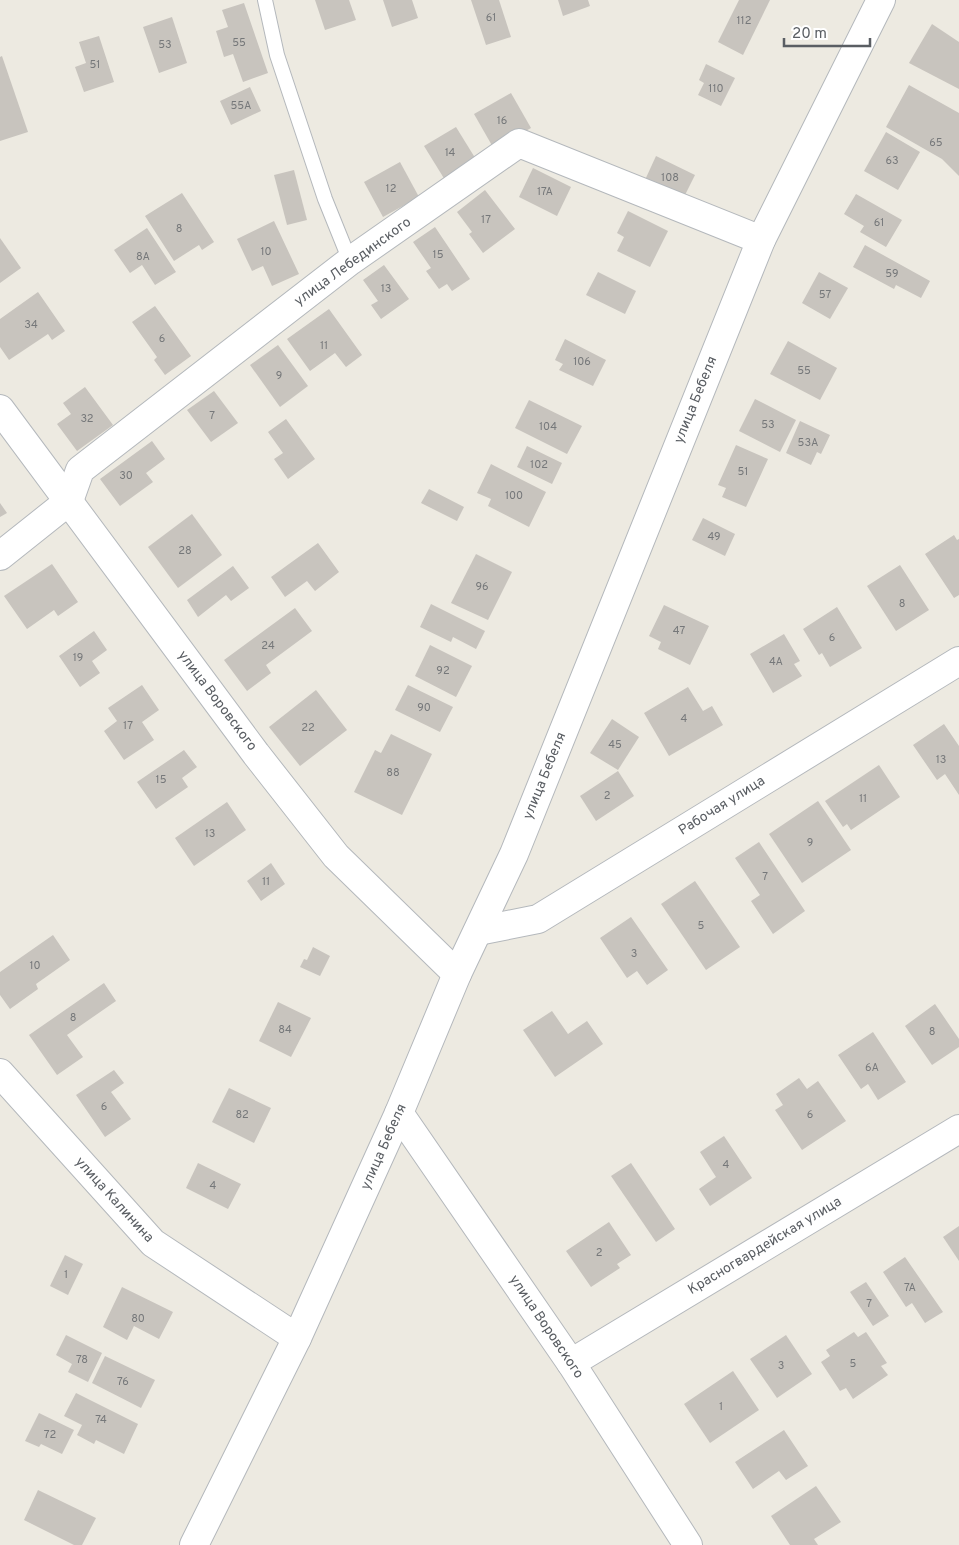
<svg xmlns="http://www.w3.org/2000/svg" width="959" height="1545" font-family="Overpass,sans-serif">
  <rect width="100%" height="100%" fill="#edeae1"/>
  <g fill="#c8c4be">
    <polygon points="315,0 349,0 356,20 325,30"/>
    <polygon points="383,0 412,0 418,18 392,27"/>
    <polygon points="471,0 499,0 511,37 486,45"/>
    <polygon points="558,0 588,0 590,6 563,16"/>
    <polygon points="739,0 770,0 743,55 718,42"/>
    <polygon points="244,3 268,73 243,82 233,54 224,57 216,31 228,27 222,10"/>
    <polygon points="172,17 187,63 159,73 143,27"/>
    <polygon points="932,24 959,42 959,89 909,63"/>
    <polygon points="99,36 114,82 84,92 75,67 86,63 79,42"/>
    <polygon points="2,56 28,132 0,141 0,57"/>
    <polygon points="706,64 735,78 721,106 698,95 704,83 699,80"/>
    <polygon points="909,85 959,113 959,176 942,159 886,127"/>
    <polygon points="250,87 261,111 231,125 220,101"/>
    <polygon points="511,93 531,128 494,149 474,114"/>
    <polygon points="456,127 477,161 445,180 424,146"/>
    <polygon points="886,132 920,152 898,190 864,171"/>
    <polygon points="656,156 695,175 683,199 645,180"/>
    <polygon points="400,162 419,197 383,217 364,182"/>
    <polygon points="533,168 571,187 557,216 519,197"/>
    <polygon points="294,170 307,220 287,225 274,175"/>
    <polygon points="485,190 515,229 483,253 469,234 472,232 457,212"/>
    <polygon points="182,193 214,242 202,250 199,245 174,261 145,216"/>
    <polygon points="856,194 902,220 886,247 860,232 864,226 844,214"/>
    <polygon points="628,211 668,231 650,267 617,251 624,237 617,233"/>
    <polygon points="274,221 299,274 272,286 263,266 252,271 237,239"/>
    <polygon points="435,227 470,279 452,291 447,284 439,289 426,271 431,268 413,242"/>
    <polygon points="147,228 176,272 155,285 142,265 130,273 114,250"/>
    <polygon points="0,238 21,268 0,283"/>
    <polygon points="865,245 930,281 921,298 896,285 894,289 853,267"/>
    <polygon points="384,265 409,299 381,319 371,305 378,301 363,280"/>
    <polygon points="598,272 636,291 625,314 586,295"/>
    <polygon points="819,272 848,288 830,319 802,303"/>
    <polygon points="38,292 65,331 52,340 48,334 9,360 0,347 0,319"/>
    <polygon points="155,306 191,356 165,375 154,360 157,357 132,322"/>
    <polygon points="329,309 362,355 346,367 335,353 310,371 287,339"/>
    <polygon points="565,339 606,360 593,386 559,370 563,364 555,360"/>
    <polygon points="788,341 837,368 820,400 770,374"/>
    <polygon points="278,345 308,386 280,407 250,365"/>
    <polygon points="85,387 113,425 77,451 57,424 71,414 63,403"/>
    <polygon points="214,391 238,423 211,442 187,410"/>
    <polygon points="755,399 796,420 780,452 739,431"/>
    <polygon points="529,400 582,426 567,454 515,428"/>
    <polygon points="286,419 315,459 288,479 274,459 283,453 268,432"/>
    <polygon points="800,421 830,435 821,454 817,452 811,465 786,453"/>
    <polygon points="152,441 165,459 146,473 153,482 120,506 100,479"/>
    <polygon points="736,445 768,459 746,507 722,497 726,488 718,485"/>
    <polygon points="527,446 562,463 552,484 517,467"/>
    <polygon points="491,464 546,492 529,527 488,506 491,499 477,493"/>
    <polygon points="429,489 464,507 457,521 421,503"/>
    <polygon points="0,503 7,513 0,517"/>
    <polygon points="192,514 222,555 178,588 148,547"/>
    <polygon points="703,518 735,534 725,556 692,540"/>
    <polygon points="954,535 957,540 959,539 959,595 954,598 925,554"/>
    <polygon points="318,543 339,572 315,591 307,581 285,597 271,577"/>
    <polygon points="476,554 512,572 488,620 451,603"/>
    <polygon points="52,564 78,602 58,616 54,610 27,629 4,596"/>
    <polygon points="900,565 929,610 896,631 867,586"/>
    <polygon points="233,566 249,588 231,601 226,595 198,617 187,600"/>
    <polygon points="431,604 485,631 476,649 453,637 451,642 420,627"/>
    <polygon points="664,605 709,626 690,665 658,649 661,642 649,636"/>
    <polygon points="837,607 862,648 830,667 822,653 819,655 803,629"/>
    <polygon points="295,608 312,631 266,665 271,673 247,691 224,660"/>
    <polygon points="94,631 107,650 92,661 100,673 80,687 59,656"/>
    <polygon points="784,634 800,661 794,664 802,676 773,693 750,654"/>
    <polygon points="430,645 472,666 456,697 415,676"/>
    <polygon points="142,685 159,710 142,722 154,740 124,760 104,731 117,721 108,708"/>
    <polygon points="408,685 453,707 440,732 395,710"/>
    <polygon points="688,687 703,711 712,706 723,725 669,756 644,713"/>
    <polygon points="316,690 347,730 300,766 269,727"/>
    <polygon points="612,719 639,737 618,770 590,753"/>
    <polygon points="944,724 959,746 959,795 945,774 937,780 913,745"/>
    <polygon points="391,734 432,754 402,815 354,792 375,750 381,753"/>
    <polygon points="184,750 197,767 182,778 188,787 156,809 137,782"/>
    <polygon points="879,765 900,797 851,830 847,824 843,827 825,801"/>
    <polygon points="618,771 634,796 596,821 580,796"/>
    <polygon points="818,801 851,850 802,883 769,834"/>
    <polygon points="227,802 246,830 194,866 175,838"/>
    <polygon points="759,842 805,911 773,934 751,901 760,895 735,858"/>
    <polygon points="271,863 285,884 261,901 247,881"/>
    <polygon points="695,881 740,947 706,970 661,904"/>
    <polygon points="631,917 668,970 647,985 637,971 627,978 600,938"/>
    <polygon points="53,935 70,960 36,984 38,989 10,1009 0,995 0,972"/>
    <polygon points="313,947 330,956 320,976 300,967 304,959 307,960"/>
    <polygon points="104,983 116,1001 67,1035 83,1057 57,1075 29,1035"/>
    <polygon points="278,1002 311,1018 291,1057 259,1041"/>
    <polygon points="935,1004 959,1039 959,1047 932,1065 905,1026"/>
    <polygon points="552,1011 568,1034 587,1021 603,1044 555,1077 523,1030"/>
    <polygon points="873,1032 906,1082 878,1100 868,1084 861,1089 838,1055"/>
    <polygon points="114,1070 124,1083 111,1092 131,1119 105,1137 76,1095"/>
    <polygon points="799,1078 807,1089 818,1081 846,1121 802,1150 775,1110 783,1105 776,1094"/>
    <polygon points="229,1088 271,1108 254,1143 212,1122"/>
    <polygon points="724,1136 752,1178 710,1206 699,1189 716,1177 700,1152"/>
    <polygon points="198,1163 241,1184 228,1209 186,1188"/>
    <polygon points="631,1163 675,1229 656,1242 611,1176"/>
    <polygon points="609,1222 631,1255 617,1264 620,1268 591,1287 566,1251"/>
    <polygon points="959,1226 959,1261 943,1237"/>
    <polygon points="65,1255 83,1264 68,1295 50,1286"/>
    <polygon points="905,1257 943,1312 925,1323 912,1303 906,1307 883,1272"/>
    <polygon points="866,1282 889,1316 873,1326 850,1292"/>
    <polygon points="122,1287 173,1312 159,1339 134,1326 127,1340 103,1327"/>
    <polygon points="854,1332 858,1337 866,1332 887,1363 881,1366 888,1375 853,1399 846,1388 840,1391 821,1362 830,1356 826,1350"/>
    <polygon points="66,1335 102,1353 88,1382 68,1372 72,1364 56,1355"/>
    <polygon points="786,1335 812,1374 777,1398 750,1359"/>
    <polygon points="105,1356 155,1380 141,1408 92,1383"/>
    <polygon points="733,1371 759,1410 710,1443 684,1404"/>
    <polygon points="76,1393 138,1424 124,1454 96,1440 94,1444 77,1435 82,1425 64,1416"/>
    <polygon points="39,1413 74,1430 62,1454 41,1444 39,1447 25,1441"/>
    <polygon points="784,1430 808,1466 786,1480 779,1471 753,1489 735,1462"/>
    <polygon points="816,1486 841,1522 814,1539 818,1545 790,1545 771,1516"/>
    <polygon points="38,1490 96,1518 82,1545 74,1545 24,1520"/>
  </g>
  <g fill="none" stroke-linecap="round" stroke-linejoin="round">
    <g stroke="#b4b8bc" stroke-width="16">
      <polyline id="service" points="265,0 277,55 325,199 350,261"/>
    </g>
    <g stroke="#b4b8bc" stroke-width="30">
      <g id="minor">
        <polyline points="0,409 256,754 336,856 457,974"/>
        <polyline points="0,556 69,501 80,470 350,261 519,143 761,240"/>
        <polyline points="478,931 538,919 959,661"/>
        <polyline points="0,1073 153,1243 297,1338"/>
        <polyline points="399,1113 571,1363 688,1545"/>
        <polyline points="571,1363 959,1129"/>
      </g>
    </g>
    <g stroke="#b4b8bc" stroke-width="30">
      <polyline id="tertiary" points="194,1545 297,1338 399,1113 457,974 514,854 761,240 881,0"/>
    </g>
    <use href="#service" stroke="#fff" stroke-width="14"/>
    <use href="#minor" stroke="#fff" stroke-width="28"/>
    <use href="#tertiary" stroke="#fff" stroke-width="28"/>
  </g>
  <g text-anchor="middle" dominant-baseline="central" stroke-width="4" stroke-linejoin="round" paint-order="stroke">
    <g font-size="11" fill="#76787a">
      <text x="491" y="18">61</text>
      <text x="744" y="21">112</text>
      <text x="239" y="43">55</text>
      <text x="165" y="45">53</text>
      <text x="95" y="65">51</text>
      <text x="716" y="89">110</text>
      <text x="241" y="106">55А</text>
      <text x="502" y="121">16</text>
      <text x="936" y="143">65</text>
      <text x="450" y="153">14</text>
      <text x="892" y="161">63</text>
      <text x="670" y="178">108</text>
      <text x="391" y="189">12</text>
      <text x="545" y="192">17А</text>
      <text x="486" y="220">17</text>
      <text x="879" y="223">61</text>
      <text x="179" y="229">8</text>
      <text x="266" y="252">10</text>
      <text x="438" y="255">15</text>
      <text x="143" y="257">8А</text>
      <text x="892" y="274">59</text>
      <text x="386" y="289">13</text>
      <text x="825" y="295">57</text>
      <text x="31" y="325">34</text>
      <text x="162" y="339">6</text>
      <text x="324" y="346">11</text>
      <text x="582" y="362">106</text>
      <text x="804" y="371">55</text>
      <text x="279" y="376">9</text>
      <text x="212" y="416">7</text>
      <text x="87" y="419">32</text>
      <text x="768" y="425">53</text>
      <text x="548" y="427">104</text>
      <text x="808" y="443">53А</text>
      <text x="539" y="465">102</text>
      <text x="743" y="472">51</text>
      <text x="126" y="476">30</text>
      <text x="514" y="496">100</text>
      <text x="714" y="537">49</text>
      <text x="185" y="551">28</text>
      <text x="482" y="587">96</text>
      <text x="902" y="604">8</text>
      <text x="679" y="631">47</text>
      <text x="832" y="638">6</text>
      <text x="268" y="646">24</text>
      <text x="78" y="658">19</text>
      <text x="776" y="662">4А</text>
      <text x="443" y="671">92</text>
      <text x="424" y="708">90</text>
      <text x="684" y="719">4</text>
      <text x="128" y="726">17</text>
      <text x="308" y="728">22</text>
      <text x="615" y="745">45</text>
      <text x="941" y="760">13</text>
      <text x="393" y="773">88</text>
      <text x="161" y="780">15</text>
      <text x="607" y="796">2</text>
      <text x="863" y="799">11</text>
      <text x="210" y="834">13</text>
      <text x="810" y="843">9</text>
      <text x="765" y="877">7</text>
      <text x="266" y="882">11</text>
      <text x="701" y="926">5</text>
      <text x="634" y="954">3</text>
      <text x="35" y="966">10</text>
      <text x="73" y="1018">8</text>
      <text x="285" y="1030">84</text>
      <text x="932" y="1032">8</text>
      <text x="872" y="1068">6А</text>
      <text x="104" y="1107">6</text>
      <text x="242" y="1115">82</text>
      <text x="810" y="1115">6</text>
      <text x="726" y="1165">4</text>
      <text x="213" y="1186">4</text>
      <text x="599" y="1253">2</text>
      <text x="66" y="1275">1</text>
      <text x="910" y="1288">7А</text>
      <text x="869" y="1304">7</text>
      <text x="138" y="1319">80</text>
      <text x="82" y="1360">78</text>
      <text x="853" y="1364">5</text>
      <text x="781" y="1366">3</text>
      <text x="123" y="1382">76</text>
      <text x="721" y="1407">1</text>
      <text x="101" y="1420">74</text>
      <text x="50" y="1435">72</text>
    </g>
    <g font-size="14" fill="#5a5e63" stroke="#fff">
      <text transform="translate(353 262) rotate(-36)">улица Лебединского</text>
      <text transform="translate(696 400) rotate(-68)">улица Бебеля</text>
      <text transform="translate(217 701) rotate(53)">улица Воровского</text>
      <text transform="translate(545 776) rotate(-68)">улица Бебеля</text>
      <text transform="translate(722 806) rotate(-32)">Рабочая улица</text>
      <text transform="translate(384 1147) rotate(-66)">улица Бебеля</text>
      <text transform="translate(114 1200) rotate(48)">улица Калинина</text>
      <text transform="translate(765 1246) rotate(-31)">Красногвардейская улица</text>
      <text transform="translate(546 1327) rotate(56)">улица Воровского</text>
    </g>
  </g>
  <path d="M784 38v8h86v-8" fill="none" stroke="#5a5e63" stroke-width="2.5"/>
  <text x="792" y="38" font-size="15" fill="#5a5e63" stroke="#ffffff" stroke-width="4" paint-order="stroke">20 m</text>
</svg>
